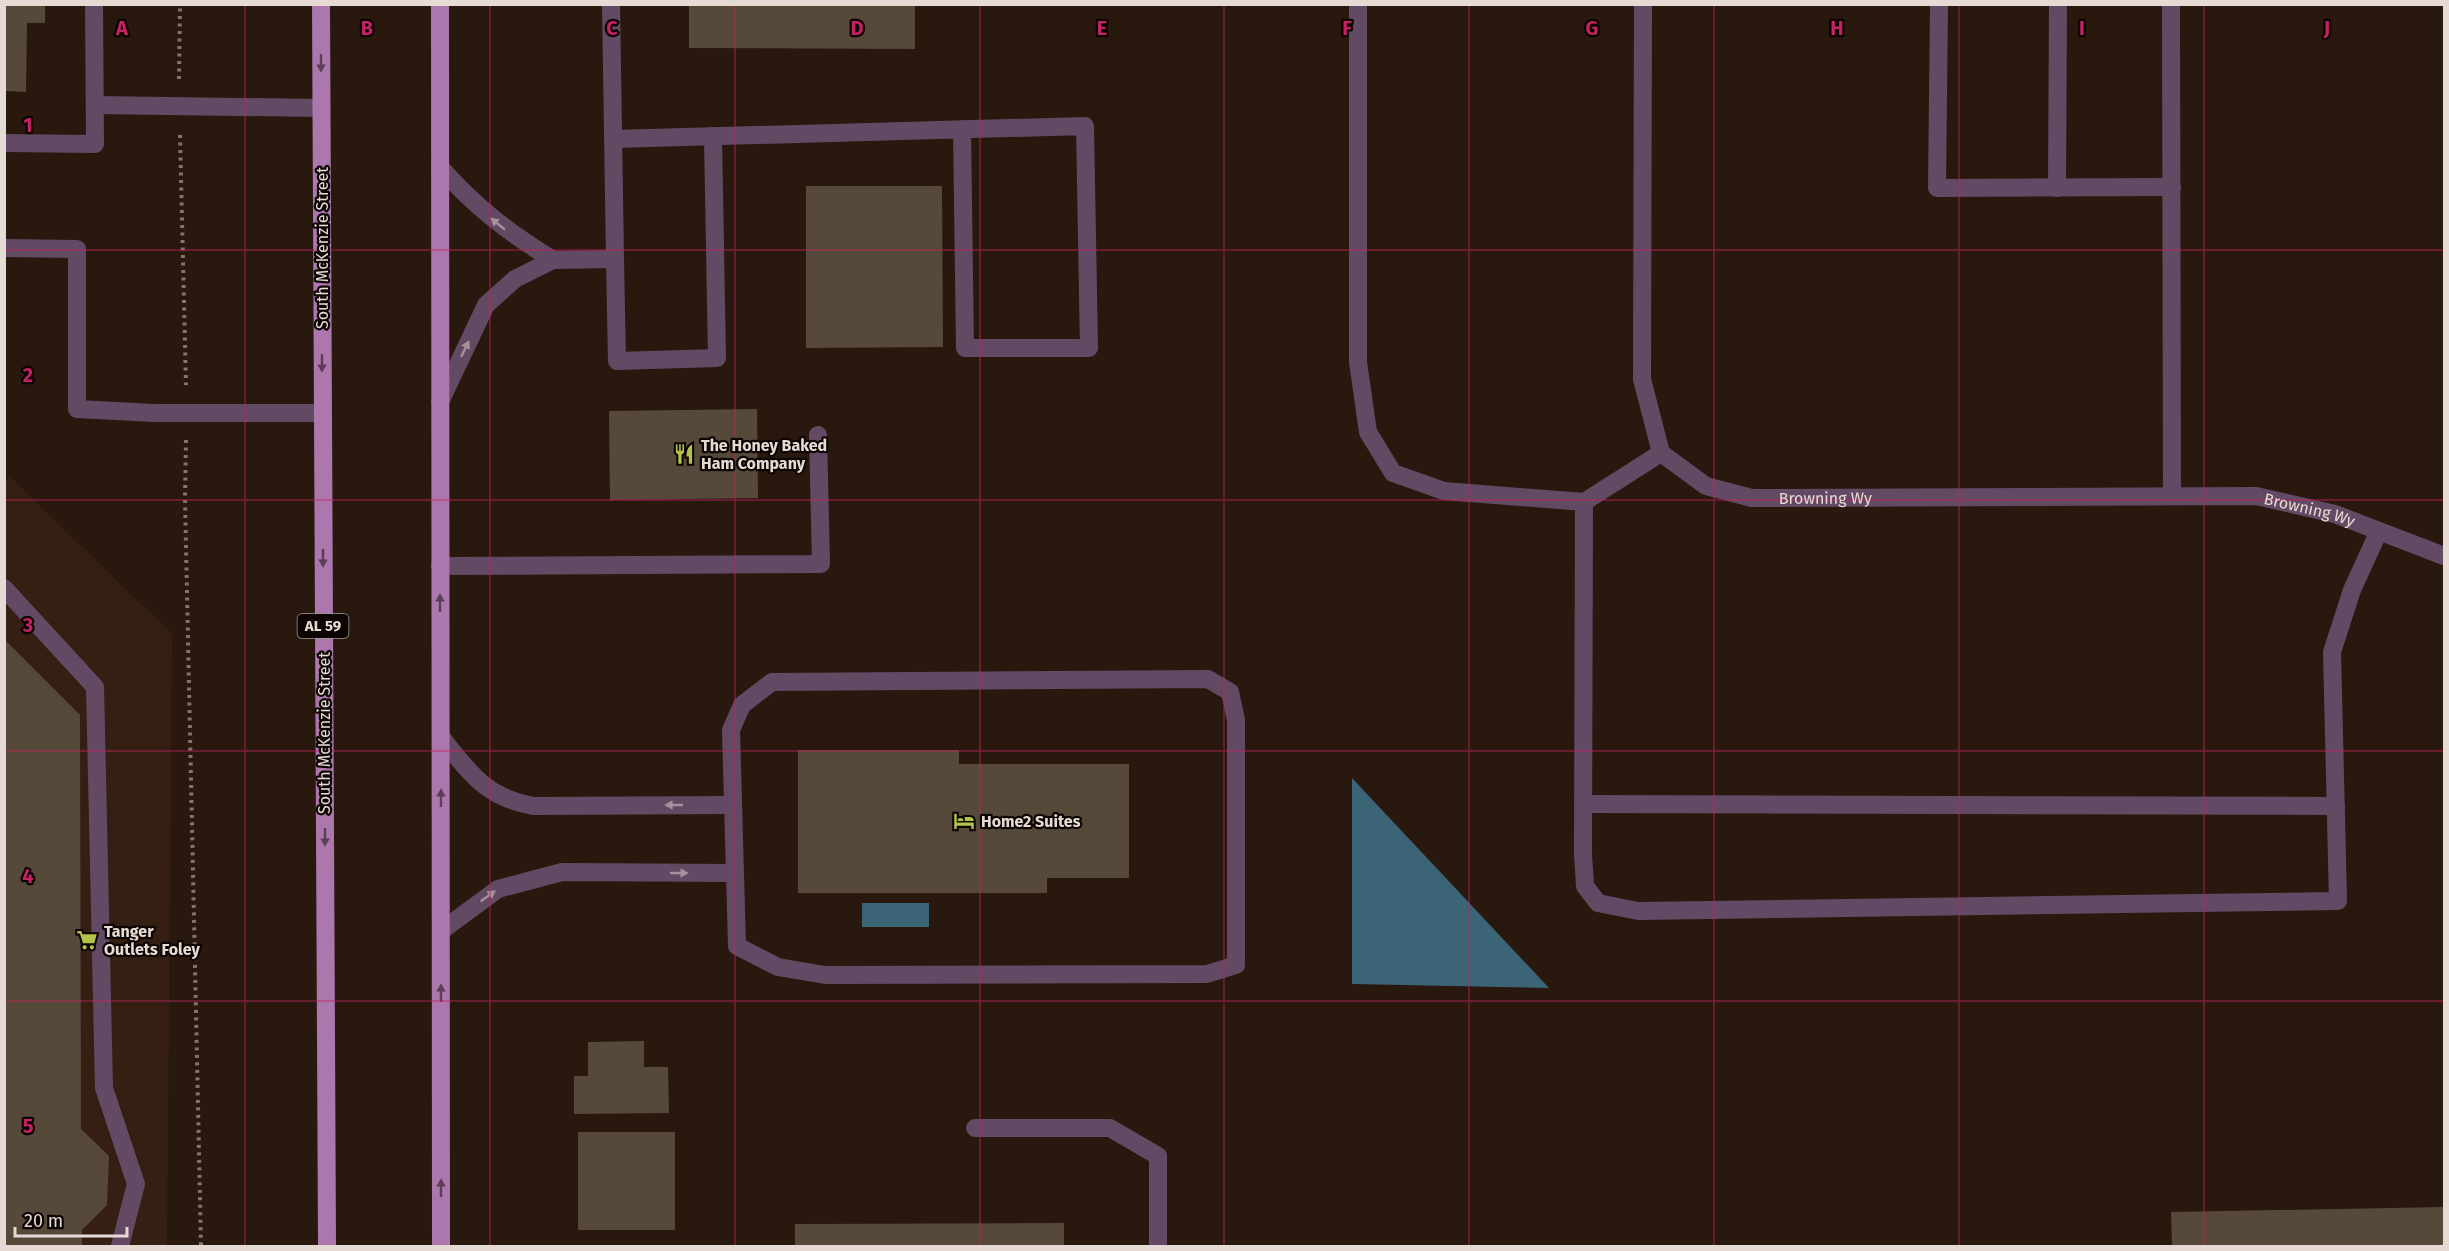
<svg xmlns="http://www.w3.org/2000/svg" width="2449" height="1251" font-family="'Fira Sans',sans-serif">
  <rect width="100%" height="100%" fill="#28180e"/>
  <polygon fill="#351f12" points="4,478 11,478 172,634 167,1246 5,1246"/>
  <g fill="#3c6477">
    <polygon points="1352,778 1549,988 1352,984"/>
    <rect x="862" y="903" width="67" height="24"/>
  </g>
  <g fill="#564939">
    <polygon points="4,4 45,4 45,23 27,23 26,92 4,91"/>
    <polygon points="689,4 915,4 915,49 689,48"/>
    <polygon points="806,186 942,186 943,347 806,348"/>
    <polygon points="757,409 758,498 610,500 609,411"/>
    <polygon points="4,639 80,715 81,1129 109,1156 107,1205 82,1230 82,1246 4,1246"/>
    <polygon points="798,750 959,750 959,764 1129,764 1129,878 1047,878 1047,893 798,893"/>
    <polygon points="644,1041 644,1067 668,1067 669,1113 574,1114 574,1076 588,1076 588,1042"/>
    <rect x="578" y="1132" width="97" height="98"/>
    <polygon points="2444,1207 2444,1246 2172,1246 2171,1212"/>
    <polygon points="1064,1223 1064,1246 795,1246 795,1224"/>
  </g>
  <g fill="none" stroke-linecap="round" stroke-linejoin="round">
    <g stroke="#83766d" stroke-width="4" stroke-dasharray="3 4.5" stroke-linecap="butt">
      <polyline points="179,79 180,4"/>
      <polyline points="180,135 186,385"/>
      <polyline points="186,440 185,499 201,1246"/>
    </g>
    <g stroke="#634a64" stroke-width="18">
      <polyline points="95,105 321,108"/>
      <polyline points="614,139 1085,126 1089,348 965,348 962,129"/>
      <polyline points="4,143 95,144 94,4"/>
      <path d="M440,167C475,207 508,232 553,260L515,279L486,305L440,402"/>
      <polyline points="4,248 77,249 77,409 154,413 322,413"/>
      <polyline points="615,259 617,361 717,358 713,136"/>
      <polyline points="553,260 615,259 611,4"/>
      <polyline points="440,566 821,564 818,435"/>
      <polyline points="4,588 95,687 104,1088 136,1184 120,1246"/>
      <polygon points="1208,679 1230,692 1236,720 1236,965 1207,974 825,975 778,967 737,946 731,730 742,705 772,682"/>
      <path d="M441,737C470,773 485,797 533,806L733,805"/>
      <polyline points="441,931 498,889 562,872 735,873"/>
      <polyline points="975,1128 1110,1128 1158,1156 1158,1246"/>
    </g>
    <g stroke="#634a64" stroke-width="18">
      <polyline points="1358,4 1358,362 1368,432 1393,473 1444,491 1584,502"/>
      <path id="s1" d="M1643,4L1642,379L1661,453L1706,486L1752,498L2256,496L2335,514L2444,556"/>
      <polyline points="1939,4 1937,188 2172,187"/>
      <polyline points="2171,4 2172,496"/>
      <polyline points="2057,188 2058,4"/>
      <polyline points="1661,453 1584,502 1583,854 1585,886 1598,903 1638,911 2338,901 2332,652 2352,590 2379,531"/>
      <polyline points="1584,804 2336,806"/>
    </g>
    <g stroke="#ab77ad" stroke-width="18">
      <polyline points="321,4 327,1246"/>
      <polyline points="440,4 441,1246"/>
    </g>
  </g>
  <defs><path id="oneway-solid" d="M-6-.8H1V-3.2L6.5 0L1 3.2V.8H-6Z" transform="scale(1.5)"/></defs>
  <g fill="#5c3e58">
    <use href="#oneway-solid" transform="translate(321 63) rotate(90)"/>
    <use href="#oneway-solid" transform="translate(322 363) rotate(90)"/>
    <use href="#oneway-solid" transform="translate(323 558) rotate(90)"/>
    <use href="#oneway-solid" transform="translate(440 603) rotate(-90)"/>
    <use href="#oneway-solid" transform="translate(441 798) rotate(-90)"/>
    <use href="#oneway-solid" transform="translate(325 837) rotate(90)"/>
    <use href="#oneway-solid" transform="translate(441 993) rotate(-90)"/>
    <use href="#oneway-solid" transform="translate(441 1188) rotate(-90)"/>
  </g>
  <g fill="#a4929c">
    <use href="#oneway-solid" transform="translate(498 224) rotate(-141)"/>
    <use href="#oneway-solid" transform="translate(465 349) rotate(-64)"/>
    <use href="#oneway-solid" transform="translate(674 805) rotate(180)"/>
    <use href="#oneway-solid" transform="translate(679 873)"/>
    <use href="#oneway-solid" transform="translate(488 896) rotate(-36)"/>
  </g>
  <path fill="none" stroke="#c42261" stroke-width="1.5" stroke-opacity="0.55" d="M245,4V1246M490,4V1246M735,4V1246M980,4V1246M1224,4V1246M1469,4V1246M1714,4V1246M1959,4V1246M2204,4V1246M4,250H2444M4,500H2444M4,751H2444M4,1001H2444"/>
  <defs>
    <g id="restaurant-bare" transform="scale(1.62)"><path d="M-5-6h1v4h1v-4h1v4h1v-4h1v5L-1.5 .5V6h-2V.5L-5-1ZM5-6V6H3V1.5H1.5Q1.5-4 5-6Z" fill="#b4c24a" stroke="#0c0503" stroke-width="2.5" paint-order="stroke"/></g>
    <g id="hotel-bare" transform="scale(1.62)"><path d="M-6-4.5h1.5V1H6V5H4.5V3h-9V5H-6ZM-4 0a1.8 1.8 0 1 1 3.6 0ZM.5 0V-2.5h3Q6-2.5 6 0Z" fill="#b4c24a" stroke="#0c0503" stroke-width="2.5" paint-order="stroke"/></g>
    <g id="supermarket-bare" transform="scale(1.62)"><path d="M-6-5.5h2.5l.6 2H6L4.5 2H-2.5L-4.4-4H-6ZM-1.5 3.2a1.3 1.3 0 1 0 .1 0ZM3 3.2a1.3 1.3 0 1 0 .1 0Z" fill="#b4c24a" stroke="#0c0503" stroke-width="2.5" paint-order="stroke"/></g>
  </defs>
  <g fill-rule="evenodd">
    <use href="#restaurant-bare" x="684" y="454"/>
    <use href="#hotel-bare" x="964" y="821"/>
    <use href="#supermarket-bare" x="87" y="940"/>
  </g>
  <g text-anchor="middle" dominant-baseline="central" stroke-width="4.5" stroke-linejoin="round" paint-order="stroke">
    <rect fill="#0c0503" stroke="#a59b95" stroke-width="1.5" x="297.5" y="614" width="51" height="24" rx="4.5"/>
    <g font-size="15" font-weight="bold" fill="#e6dbd4">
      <text x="323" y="626">AL 59</text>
    </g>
    <g font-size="16" fill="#e6dbd4" stroke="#0c0503">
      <text transform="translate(322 248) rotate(-90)">South McKenzie Street</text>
      <text stroke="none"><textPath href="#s1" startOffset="628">Browning Wy</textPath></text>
      <text stroke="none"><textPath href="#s1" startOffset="1114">Browning Wy</textPath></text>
      <text transform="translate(324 733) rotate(-90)">South McKenzie Street</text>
    </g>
    <g font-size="16" font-weight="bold" fill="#e6dbd4" stroke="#0c0503" text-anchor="start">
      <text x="701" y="445">The Honey Baked<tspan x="701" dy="18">Ham Company</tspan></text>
      <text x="981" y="821">Home2 Suites</text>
      <text x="104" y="931">Tanger<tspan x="104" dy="18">Outlets Foley</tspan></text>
    </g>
  </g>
  <g font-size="20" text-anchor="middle" font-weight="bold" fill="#c42261" stroke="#0c0503" stroke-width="4.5" stroke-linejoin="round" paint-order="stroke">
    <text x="122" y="35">A</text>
    <text x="367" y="35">B</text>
    <text x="612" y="35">C</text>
    <text x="857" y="35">D</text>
    <text x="1102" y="35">E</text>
    <text x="1347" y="35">F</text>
    <text x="1592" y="35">G</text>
    <text x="1837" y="35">H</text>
    <text x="2082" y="35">I</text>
    <text x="2327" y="35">J</text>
    <text x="28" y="132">1</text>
    <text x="28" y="382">2</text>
    <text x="28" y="632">3</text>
    <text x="28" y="883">4</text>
    <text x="28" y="1133">5</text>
  </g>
  <rect width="2449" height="1251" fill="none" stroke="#e6dbd4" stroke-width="12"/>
  <path d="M15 1227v9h112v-9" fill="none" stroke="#e6dbd4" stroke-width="3"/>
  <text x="24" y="1227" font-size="18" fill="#e6dbd4" stroke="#0c0503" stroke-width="4.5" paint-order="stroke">20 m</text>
</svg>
